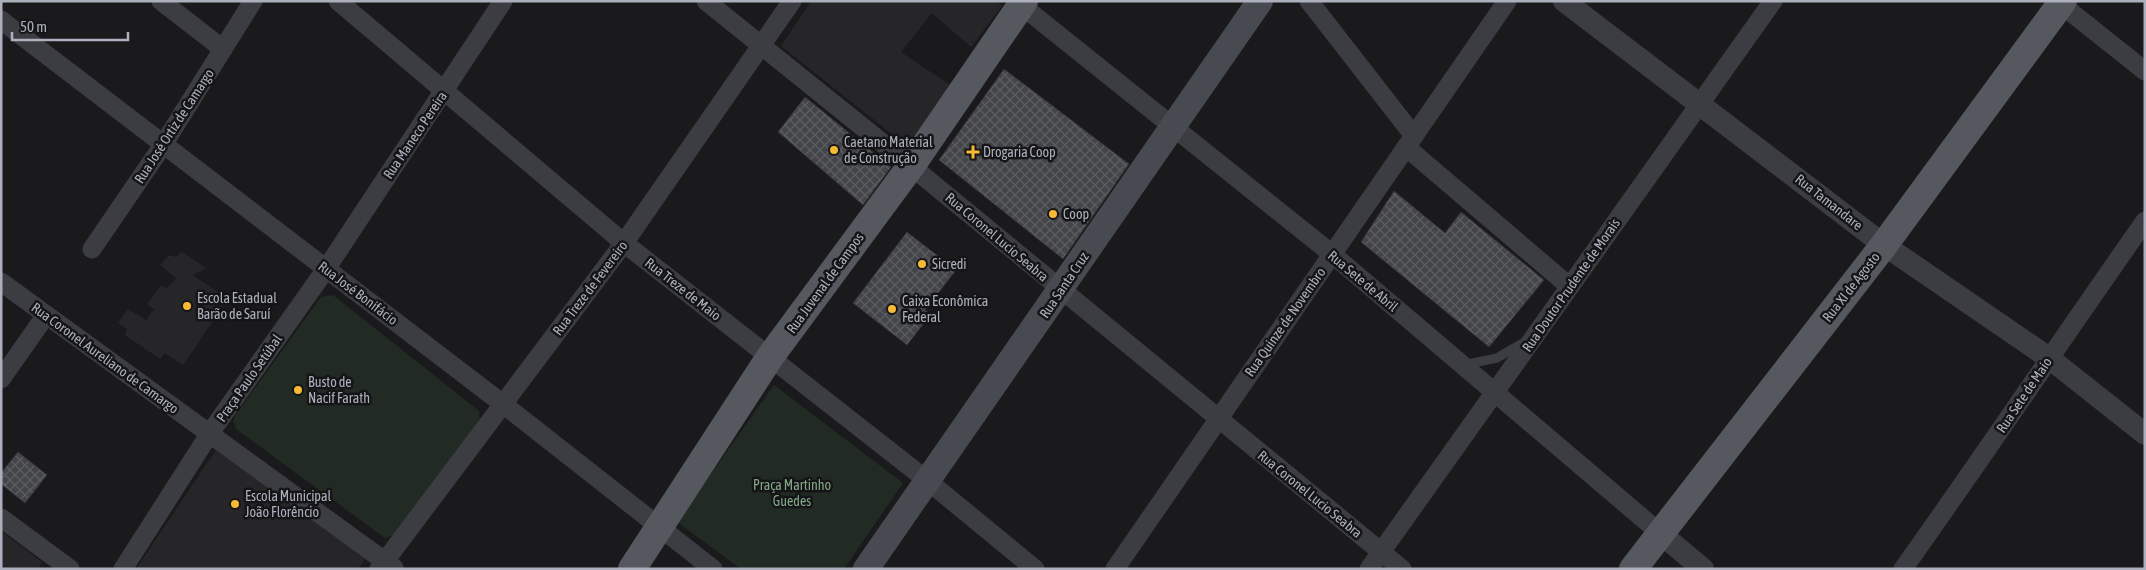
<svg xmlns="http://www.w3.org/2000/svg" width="2146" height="570" font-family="'Asap Condensed',sans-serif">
  <defs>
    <pattern id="building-cross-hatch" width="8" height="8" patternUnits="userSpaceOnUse" patternTransform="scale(1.25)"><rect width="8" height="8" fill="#444549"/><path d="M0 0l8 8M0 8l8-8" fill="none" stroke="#5c5d61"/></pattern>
  </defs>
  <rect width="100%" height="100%" fill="#1a1a1c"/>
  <g fill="#262629">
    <polygon points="811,1 996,1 1002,6 971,47 932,13 901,52 950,85 910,142 902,142 781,46"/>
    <polygon points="182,252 206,268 193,275 228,299 183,365 165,353 160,359 125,335 127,329 118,323 128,309 146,320 154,309 147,304 160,286 167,288 176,278 160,265 169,255 176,257"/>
    <polygon points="216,450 366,558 358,569 136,569"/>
    <polygon points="1,531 42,562 38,569 1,569"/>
  </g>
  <g fill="#212a23">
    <polygon points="333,295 479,411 480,424 396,534 385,538 236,429 233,421 236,414 321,297"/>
    <polygon points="774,385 903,483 844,569 741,569 677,522"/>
  </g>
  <g fill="url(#building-cross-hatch)" stroke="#343438">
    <polygon points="1004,69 1129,164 1063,259 939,160"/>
    <polygon points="805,97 891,167 863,205 778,132"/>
    <polygon points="1394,191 1445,233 1461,212 1544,280 1489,347 1361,242"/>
    <polygon points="907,232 956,270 925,310 931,314 907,345 853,303"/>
    <polygon points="18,452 47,475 25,503 1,484 1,473"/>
  </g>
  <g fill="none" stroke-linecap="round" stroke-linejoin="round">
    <polyline stroke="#3c3d43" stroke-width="9" points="1463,365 1497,358 1521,344"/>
    <g stroke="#3c3d43" stroke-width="19">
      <polyline points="161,1 223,49"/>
      <polyline points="338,1 624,243 928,481 1035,569"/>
      <polyline points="706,1 911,166 1402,569"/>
      <polyline points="1016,1 1332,254 1660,533"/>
      <polyline points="1309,1 1414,136"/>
      <polyline points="2057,1 2145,71"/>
      <polyline points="1,20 503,404 713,569"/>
      <polyline points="1406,147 1569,286"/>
      <polyline points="92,249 163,145 253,1"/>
      <polyline points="1,282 394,568"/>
      <polyline points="1,379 46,315"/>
      <polyline points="1,518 70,569"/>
      <polyline points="123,569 210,433 326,269 503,1"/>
      <polyline points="379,569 624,243 792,1"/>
      <polyline points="1115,569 1507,1"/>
      <polyline points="1369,569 1773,1"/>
      <path d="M1903,569C1985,454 2064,336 2145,221"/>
    </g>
    <g stroke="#3c3d43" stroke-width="22">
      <polyline points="1564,1 1884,245 2049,358 2145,434"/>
      <polyline points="1660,533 1703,569"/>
    </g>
    <polyline stroke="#484a51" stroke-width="26" points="866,569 1260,1"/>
    <g stroke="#565860" stroke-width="28">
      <polyline points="632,569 770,357 911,166 1024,1"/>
      <polyline points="1633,569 1884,245 2063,1"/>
    </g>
  </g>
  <g fill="#f7ba36" stroke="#151517" stroke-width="2">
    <circle cx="834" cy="150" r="5"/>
    <path d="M970.5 144.5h5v5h5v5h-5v5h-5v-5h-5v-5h5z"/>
    <circle cx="1053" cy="214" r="5"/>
    <circle cx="922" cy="264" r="5"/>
    <circle cx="187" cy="306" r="5"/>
    <circle cx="892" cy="309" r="5"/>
    <circle cx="298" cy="390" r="5"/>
    <circle cx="235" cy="504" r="5"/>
  </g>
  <g text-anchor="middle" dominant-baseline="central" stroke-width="5" stroke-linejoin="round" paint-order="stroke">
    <g font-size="14" fill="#acb0bc" stroke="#151517">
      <text transform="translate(174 126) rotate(-57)">Rua José Ortiz de Camargo</text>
      <text transform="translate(415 135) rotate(-56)">Rua Maneco Pereira</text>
      <text transform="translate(1829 202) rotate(38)">Rua Tamandare</text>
      <text transform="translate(997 237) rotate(40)">Rua Coronel Lucio Seabra</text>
      <text transform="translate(1363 281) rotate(40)">Rua Sete de Abril</text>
      <text transform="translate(825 283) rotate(-54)">Rua Juvenal de Campos</text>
      <text transform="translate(1064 285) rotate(-56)">Rua Santa Cruz</text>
      <text transform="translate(1571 285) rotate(-55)">Rua Doutor Prudente de Morais</text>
      <text transform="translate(1851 287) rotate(-52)">Rua XI de Agosto</text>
      <text transform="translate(590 288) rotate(-53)">Rua Treze de Fevereiro</text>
      <text transform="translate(683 289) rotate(38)">Rua Treze de Maio</text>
      <text transform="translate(358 293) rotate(37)">Rua José Bonifácio</text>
      <text transform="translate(1285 322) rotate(-55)">Rua Quinze de Novembro</text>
      <text transform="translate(105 358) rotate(36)">Rua Coronel Aureliano de Camargo</text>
      <text transform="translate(249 378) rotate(-55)">Praça Paulo Setúbal</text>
      <text transform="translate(2024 395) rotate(-56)">Rua Sete de Maio</text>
      <text transform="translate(1310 494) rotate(39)">Rua Coronel Lucio Seabra</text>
    </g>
    <g font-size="14" fill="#acb0bc" stroke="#151517" text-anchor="start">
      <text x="844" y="142">Caetano Material<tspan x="844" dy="16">de Construção</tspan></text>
      <text x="983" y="152">Drogaria Coop</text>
      <text x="1063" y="214">Coop</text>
      <text x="932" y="264">Sicredi</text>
      <text x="197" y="298">Escola Estadual<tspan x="197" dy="16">Barão de Saruí</tspan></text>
      <text x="902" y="301">Caixa Econômica<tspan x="902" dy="16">Federal</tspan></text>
      <text x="308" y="382">Busto de<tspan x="308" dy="16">Nacif Farath</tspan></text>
      <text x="245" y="496">Escola Municipal<tspan x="245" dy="16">João Florêncio</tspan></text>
    </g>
    <g font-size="14" fill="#82a785" stroke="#151517">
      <text x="792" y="485">Praça Martinho<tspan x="792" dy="16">Guedes</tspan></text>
    </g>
  </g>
  <rect width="2146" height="570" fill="none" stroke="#acb0bc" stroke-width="5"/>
  <path d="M12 32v8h116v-8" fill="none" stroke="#acb0bc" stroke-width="2.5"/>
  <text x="20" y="32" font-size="15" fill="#acb0bc" stroke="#151517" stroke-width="4" paint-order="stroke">50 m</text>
</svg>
